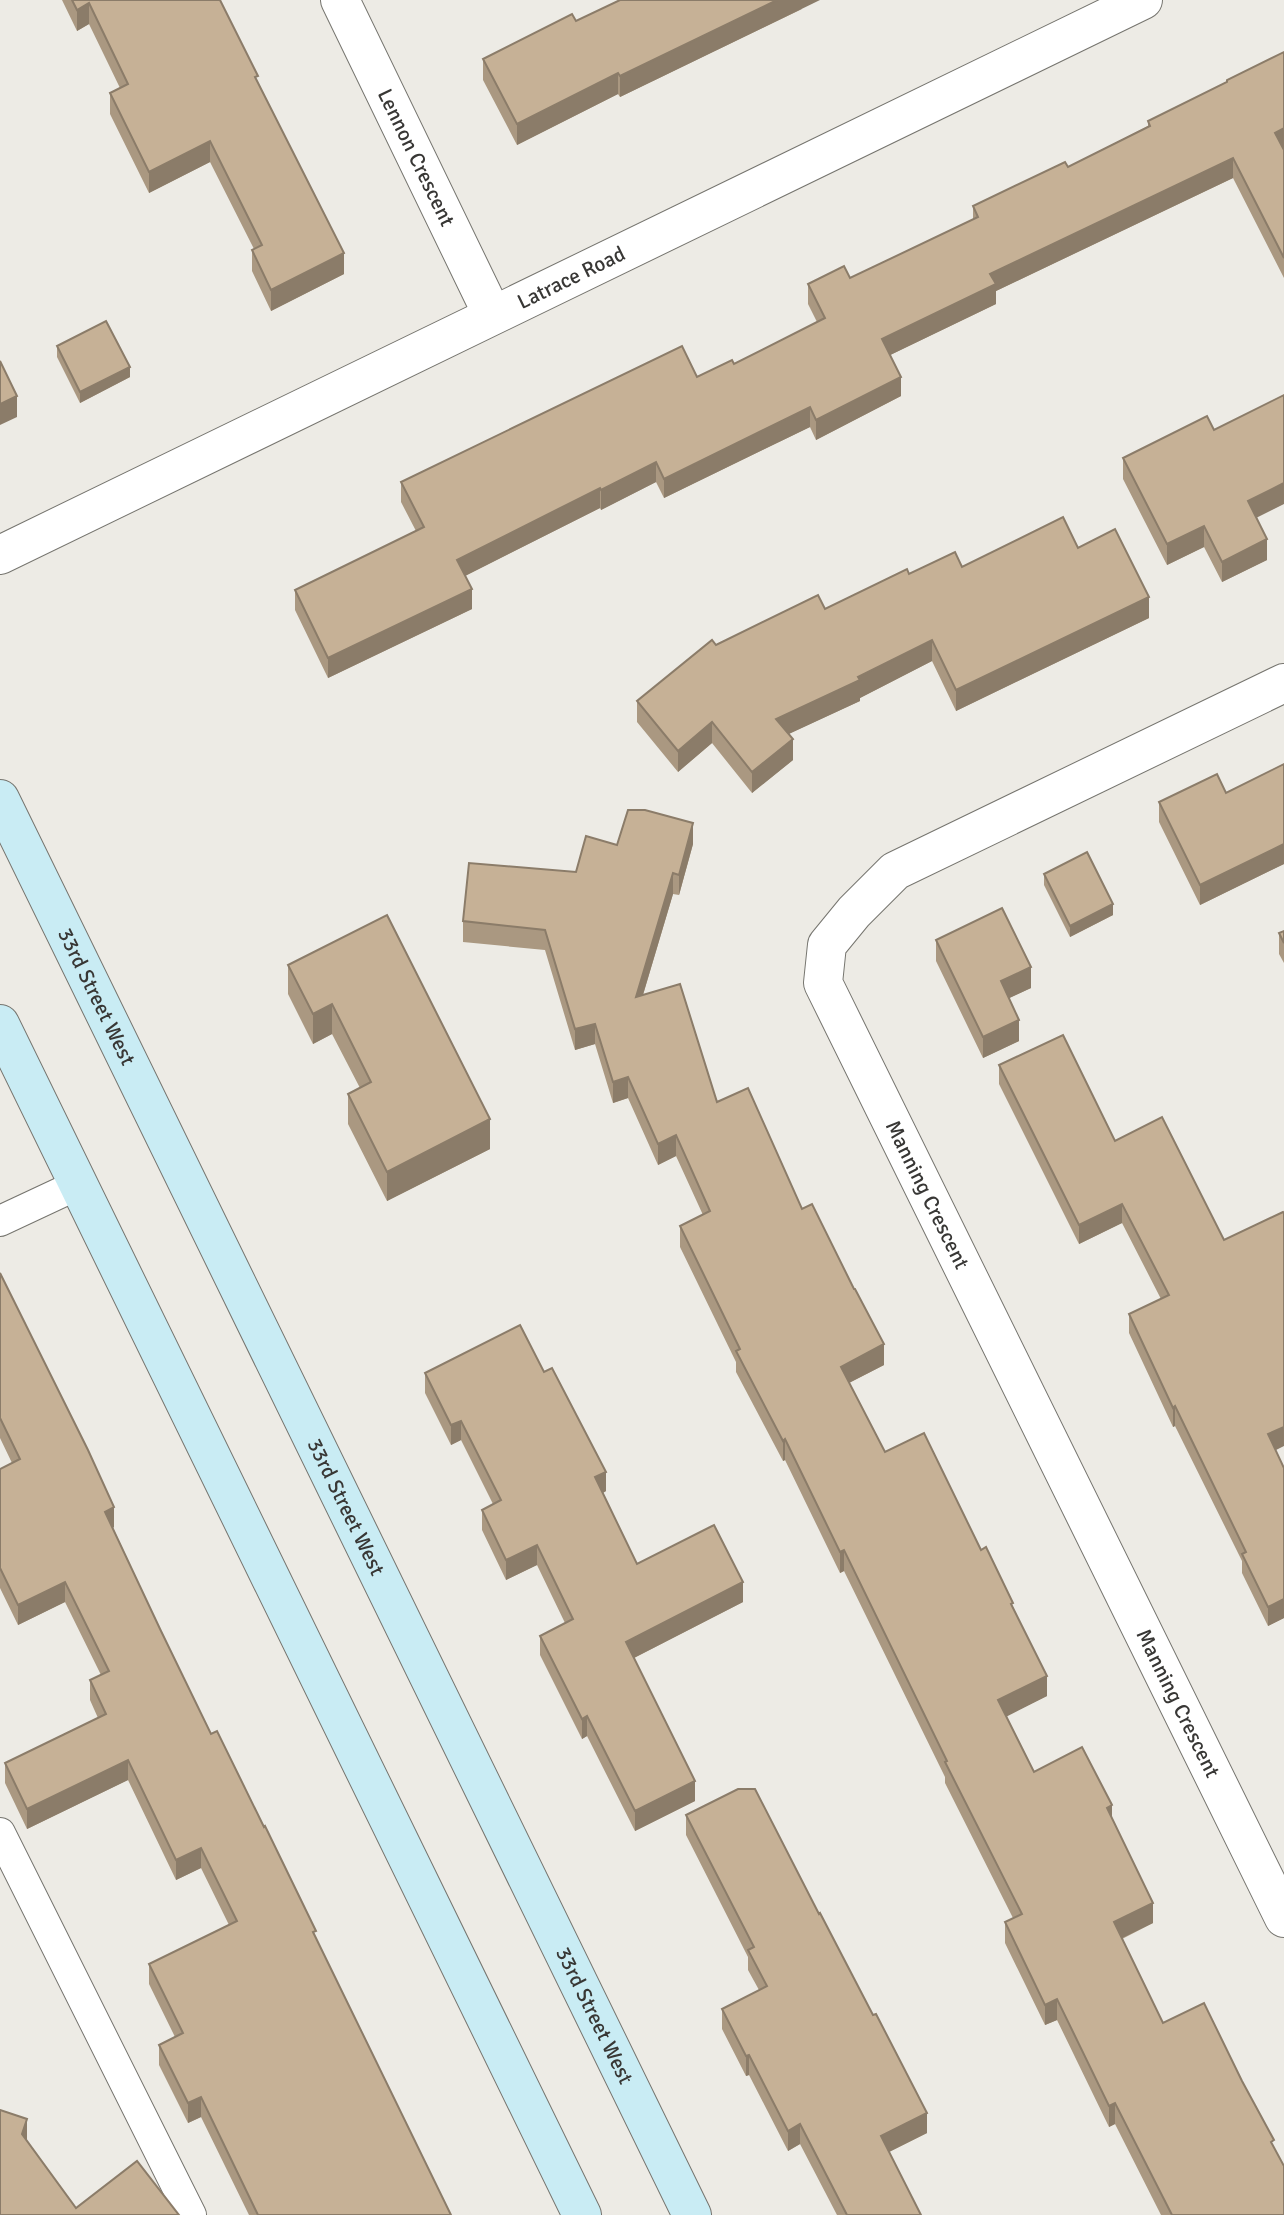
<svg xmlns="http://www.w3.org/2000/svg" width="1284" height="2215" font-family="Signika,sans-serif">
  <rect width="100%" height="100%" fill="#edebe5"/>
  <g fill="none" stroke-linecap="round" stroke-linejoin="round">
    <g stroke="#76756f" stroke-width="32">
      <g id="lane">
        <polyline points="0,1221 79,1184"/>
        <polyline points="0,1833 191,2215"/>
      </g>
    </g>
    <g stroke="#76756f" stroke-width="40">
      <g id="street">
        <path id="s1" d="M340,0L492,314"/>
        <path id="s2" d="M0,555L1143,0"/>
        <path id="s3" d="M1284,683L895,871L854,912L827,945L823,983L1284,1918"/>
      </g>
    </g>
    <g stroke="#76756f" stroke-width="40">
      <g id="secondary">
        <path id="s4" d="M0,799L692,2215"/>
        <polyline points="0,1024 582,2215"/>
      </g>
    </g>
    <use href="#lane" stroke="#fff" stroke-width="30"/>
    <use href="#street" stroke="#fff" stroke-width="38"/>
    <use href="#secondary" stroke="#c9ecf4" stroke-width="38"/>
  </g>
  <g fill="#aa9881">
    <polygon points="62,0 220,0 344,274 271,311 252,271 252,250 254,249 210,162 149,193 110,114 110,93 120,88 89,24 77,31"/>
    <polygon points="802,9 620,97 618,94 517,145 483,80 483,59 576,21"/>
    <polygon points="1284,52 1284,278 1233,178 996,291 996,304 890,355 901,396 816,440 810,427 664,498 656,482 601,510 600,508 465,576 472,609 328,678 295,610 295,590 416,531 401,502 401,482 734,364 817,322 808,304 808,284 850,278 973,219 973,206 1068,167 1148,126 1148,121 1227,83 1227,80"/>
    <polygon points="57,346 130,377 80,403 57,357"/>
    <polygon points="1214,430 1257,518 1267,560 1222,582 1204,547 1167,565 1123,479 1123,458"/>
    <polygon points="1078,548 1149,618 956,711 932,661 860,698 860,701 788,734 793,760 752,793 712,743 678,772 637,722 637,701 716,645 825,609 909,574 962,567"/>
    <polygon points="1284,764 1284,864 1200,905 1159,822 1159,802 1226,793"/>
    <polygon points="693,844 679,895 673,894 643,995 717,1102 802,1209 884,1365 849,1383 885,1452 981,1550 1013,1607 1047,1696 1006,1716 1034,1772 1112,1819 1153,1923 1122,1939 1163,2023 1274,2148 1284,2215 1161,2215 1115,2124 1109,2127 1057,2020 1045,2025 1005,1943 1005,1922 1013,1918 945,1783 945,1777 844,1571 840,1573 785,1460 783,1461 736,1372 736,1362 680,1247 680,1226 703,1215 676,1156 658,1165 628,1098 613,1103 595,1044 575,1050 545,950 463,942 463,921 576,872 617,845"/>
    <polygon points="1044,874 1113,915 1070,937 1044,885"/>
    <polygon points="1284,931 1284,963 1279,954 1279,933"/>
    <polygon points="936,940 1031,988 1009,998 1019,1041 983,1058 936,961"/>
    <polygon points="288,965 490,1149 387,1201 348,1124 348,1094 360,1088 332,1034 313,1044 288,994"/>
    <polygon points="999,1065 1115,1141 1284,1468 1284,1618 1268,1626 1242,1573 1242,1561 1175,1426 1173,1427 1129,1333 1129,1314 1161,1299 1122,1223 1079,1244 999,1084"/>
    <polygon points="0,1273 114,1527 113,1528 161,1631 211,1734 316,1939 451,2215 249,2215 201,2117 188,2123 159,2065 159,2045 175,2037 149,1984 149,1964 229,1925 201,1868 176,1880 128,1780 27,1829 5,1783 5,1763 98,1718 90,1700 90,1680 101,1675 65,1602 18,1625 0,1588 0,1469 12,1463 0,1438"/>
    <polygon points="425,1373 606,1491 603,1493 637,1564 743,1602 634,1658 695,1801 635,1831 587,1736 582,1739 540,1655 540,1636 565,1623 537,1565 506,1580 482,1530 482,1510 493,1504 461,1440 451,1445 425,1393"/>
    <polygon points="686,1815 927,2133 889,2152 921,2215 837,2215 800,2144 788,2151 749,2075 746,2076 722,2029 722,2009 759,1990 748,1970 748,1957 686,1835"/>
  </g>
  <g fill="#8b7c69">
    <polygon points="777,0 820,0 620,97 620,76"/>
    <polygon points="89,3 89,24 77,31 77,10"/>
    <polygon points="618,73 618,94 517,145 517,124"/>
    <polygon points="1284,128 1284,148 1275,152 1275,133"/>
    <polygon points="210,141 210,162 149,193 149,172"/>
    <polygon points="1233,158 1233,178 996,291 996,304 882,359 882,339 990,274"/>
    <polygon points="344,253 344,274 271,311 271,290"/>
    <polygon points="130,367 130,377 80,403 80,392"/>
    <polygon points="901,377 901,396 816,440 816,420"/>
    <polygon points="17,396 17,417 0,425 0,404"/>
    <polygon points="810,407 810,427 664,498 664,479"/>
    <polygon points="656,462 656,482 601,510 601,490"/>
    <polygon points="1284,483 1284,504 1248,522 1248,501"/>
    <polygon points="600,488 600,508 457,580 457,560"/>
    <polygon points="1204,526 1204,547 1167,565 1167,544"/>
    <polygon points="1267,539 1267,560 1222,582 1222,562"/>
    <polygon points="472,589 472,609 328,678 328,658"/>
    <polygon points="1149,597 1149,618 956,711 956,690"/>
    <polygon points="932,640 932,661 860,698 860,701 776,740 776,719"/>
    <polygon points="712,722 712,743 678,772 678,751"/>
    <polygon points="793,739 793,760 752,793 752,772"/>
    <polygon points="693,823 693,844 679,895 679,875"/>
    <polygon points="1284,844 1284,864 1200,905 1200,885"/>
    <polygon points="673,873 673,894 636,1018 636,997"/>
    <polygon points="1113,904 1113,915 1070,937 1070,926"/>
    <polygon points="1031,967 1031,988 1001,1002 1001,981"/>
    <polygon points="332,1004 332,1034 313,1044 313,1014"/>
    <polygon points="1019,1020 1019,1041 983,1058 983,1037"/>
    <polygon points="595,1024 595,1044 575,1050 575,1029"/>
    <polygon points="628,1077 628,1098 613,1103 613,1082"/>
    <polygon points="490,1119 490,1149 387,1201 387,1172"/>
    <polygon points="676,1135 676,1156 658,1165 658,1144"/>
    <polygon points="1122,1204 1122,1223 1079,1244 1079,1225"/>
    <polygon points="884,1344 884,1365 841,1387 841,1367"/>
    <polygon points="1175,1406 1175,1426 1173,1427 1173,1408"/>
    <polygon points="461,1421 461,1440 451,1445 451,1425"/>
    <polygon points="1284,1427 1284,1446 1268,1454 1268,1434"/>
    <polygon points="785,1439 785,1460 783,1461 783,1441"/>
    <polygon points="606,1472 606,1491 595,1497 595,1477"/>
    <polygon points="114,1507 114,1527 105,1532 105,1512"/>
    <polygon points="537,1545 537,1565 506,1580 506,1560"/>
    <polygon points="844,1550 844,1571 840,1573 840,1552"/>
    <polygon points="65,1582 65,1602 18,1625 18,1605"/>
    <polygon points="743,1582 743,1602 626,1662 626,1642"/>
    <polygon points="1284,1599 1284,1618 1268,1626 1268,1607"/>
    <polygon points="1047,1676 1047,1696 998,1721 998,1700"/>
    <polygon points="587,1716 587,1736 582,1739 582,1719"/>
    <polygon points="128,1760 128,1780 27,1829 27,1809"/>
    <polygon points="695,1781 695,1801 635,1831 635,1811"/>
    <polygon points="1112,1805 1112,1826 1107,1808"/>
    <polygon points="201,1848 201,1868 176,1880 176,1860"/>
    <polygon points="1153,1903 1153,1923 1114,1942 1114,1922"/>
    <polygon points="1057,1999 1057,2020 1045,2025 1045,2005"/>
    <polygon points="749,2055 749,2075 746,2076 746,2056"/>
    <polygon points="201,2097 201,2117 188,2123 188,2103"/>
    <polygon points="1115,2103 1115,2124 1109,2127 1109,2106"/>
    <polygon points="927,2113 927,2133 881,2156 881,2136"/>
    <polygon points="27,2119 27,2140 22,2154 22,2134"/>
    <polygon points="800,2124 800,2144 788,2151 788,2131"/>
  </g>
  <g fill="#c6b196" stroke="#8b7c69" stroke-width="2">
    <polygon points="72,0 220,0 258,76 255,77 344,253 271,290 252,250 262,245 210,141 149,172 110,93 128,84 89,3 77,10"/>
    <polygon points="620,0 777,0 620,76 618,73 517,124 483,59 572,14 576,21"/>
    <polygon points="1284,52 1284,128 1275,133 1284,150 1284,258 1233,158 990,274 996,284 882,339 901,377 816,420 810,407 664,479 656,462 601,490 600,488 457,560 472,589 328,658 295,590 424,527 401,482 682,346 697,377 732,360 734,364 825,318 808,284 844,266 850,278 978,217 973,206 1065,162 1068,167 1150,126 1148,121 1227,82 1227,80"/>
    <polygon points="106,321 130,367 80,392 57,346"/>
    <polygon points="0,361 17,396 0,404"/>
    <polygon points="1284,395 1284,483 1248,501 1267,539 1222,562 1204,526 1167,544 1123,458 1207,416 1214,430"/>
    <polygon points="1063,517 1078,548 1115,529 1149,597 956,690 932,640 858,677 860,680 776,719 793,739 752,772 712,722 678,751 637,701 712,640 716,645 818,595 825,609 907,569 909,574 955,552 962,567"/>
    <polygon points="1284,764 1284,844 1200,885 1159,802 1217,774 1226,793"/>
    <polygon points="628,810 645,810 693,823 679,875 673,873 636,997 680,984 717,1102 748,1088 802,1209 812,1204 854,1289 855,1289 884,1344 841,1367 885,1452 924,1433 981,1550 986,1547 1013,1603 1011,1604 1047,1676 998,1700 1034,1772 1082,1747 1112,1805 1107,1808 1153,1903 1114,1922 1163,2023 1204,2003 1242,2081 1274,2140 1271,2142 1284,2166 1284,2215 1172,2215 1115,2103 1109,2106 1057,1999 1045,2005 1005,1922 1022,1914 945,1762 947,1761 844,1550 840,1552 785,1439 783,1441 736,1351 740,1349 680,1226 710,1211 676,1135 658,1144 628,1077 613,1082 595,1024 575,1029 545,930 463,921 469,863 576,872 586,836 617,845"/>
    <polygon points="1087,852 1113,904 1070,926 1044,874"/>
    <polygon points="1002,908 1031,967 1001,981 1019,1020 983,1037 936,940"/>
    <polygon points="387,915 490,1119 387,1172 348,1094 371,1082 332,1004 313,1014 288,965"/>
    <polygon points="1284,931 1284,943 1279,933"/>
    <polygon points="1063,1035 1115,1141 1162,1117 1224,1240 1283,1212 1284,1213 1284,1427 1268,1434 1284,1468 1284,1599 1268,1607 1242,1554 1246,1552 1175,1406 1173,1408 1129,1314 1169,1295 1122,1204 1079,1225 999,1065"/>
    <polygon points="0,1273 88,1450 114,1507 105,1512 161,1631 211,1734 217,1731 264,1827 265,1826 316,1931 313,1932 451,2215 258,2215 201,2097 188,2103 159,2045 183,2033 149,1964 237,1921 201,1848 176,1860 128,1760 27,1809 5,1763 106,1714 90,1680 109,1671 65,1582 18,1605 0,1568 0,1469 20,1459 0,1418"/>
    <polygon points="520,1325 544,1372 552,1368 606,1472 595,1477 637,1564 714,1525 743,1582 626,1642 695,1781 635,1811 587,1716 582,1719 540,1636 573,1619 537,1545 506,1560 482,1510 501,1500 461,1421 451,1425 425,1373"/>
    <polygon points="738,1789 755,1789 819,1914 820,1913 873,2015 876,2014 927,2113 881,2136 921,2215 847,2215 800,2124 788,2131 749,2055 746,2056 722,2009 767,1986 748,1950 754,1947 686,1815"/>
    <polygon points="0,2110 27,2119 22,2134 76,2208 137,2161 179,2215 0,2215"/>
  </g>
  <g text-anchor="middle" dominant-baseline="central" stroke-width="5" stroke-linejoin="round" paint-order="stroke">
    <g font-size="21" fill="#383735" stroke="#fff">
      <text stroke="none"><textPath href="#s1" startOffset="175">Lennon Crescent</textPath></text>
      <text stroke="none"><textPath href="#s2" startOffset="635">Latrace Road</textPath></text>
      <text stroke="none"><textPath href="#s4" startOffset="220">33rd Street West</textPath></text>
      <text stroke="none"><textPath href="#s3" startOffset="807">Manning Crescent</textPath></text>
      <text stroke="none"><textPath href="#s4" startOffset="788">33rd Street West</textPath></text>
      <text stroke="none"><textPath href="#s3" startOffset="1374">Manning Crescent</textPath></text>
      <text stroke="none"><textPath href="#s4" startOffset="1354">33rd Street West</textPath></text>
    </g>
  </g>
</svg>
